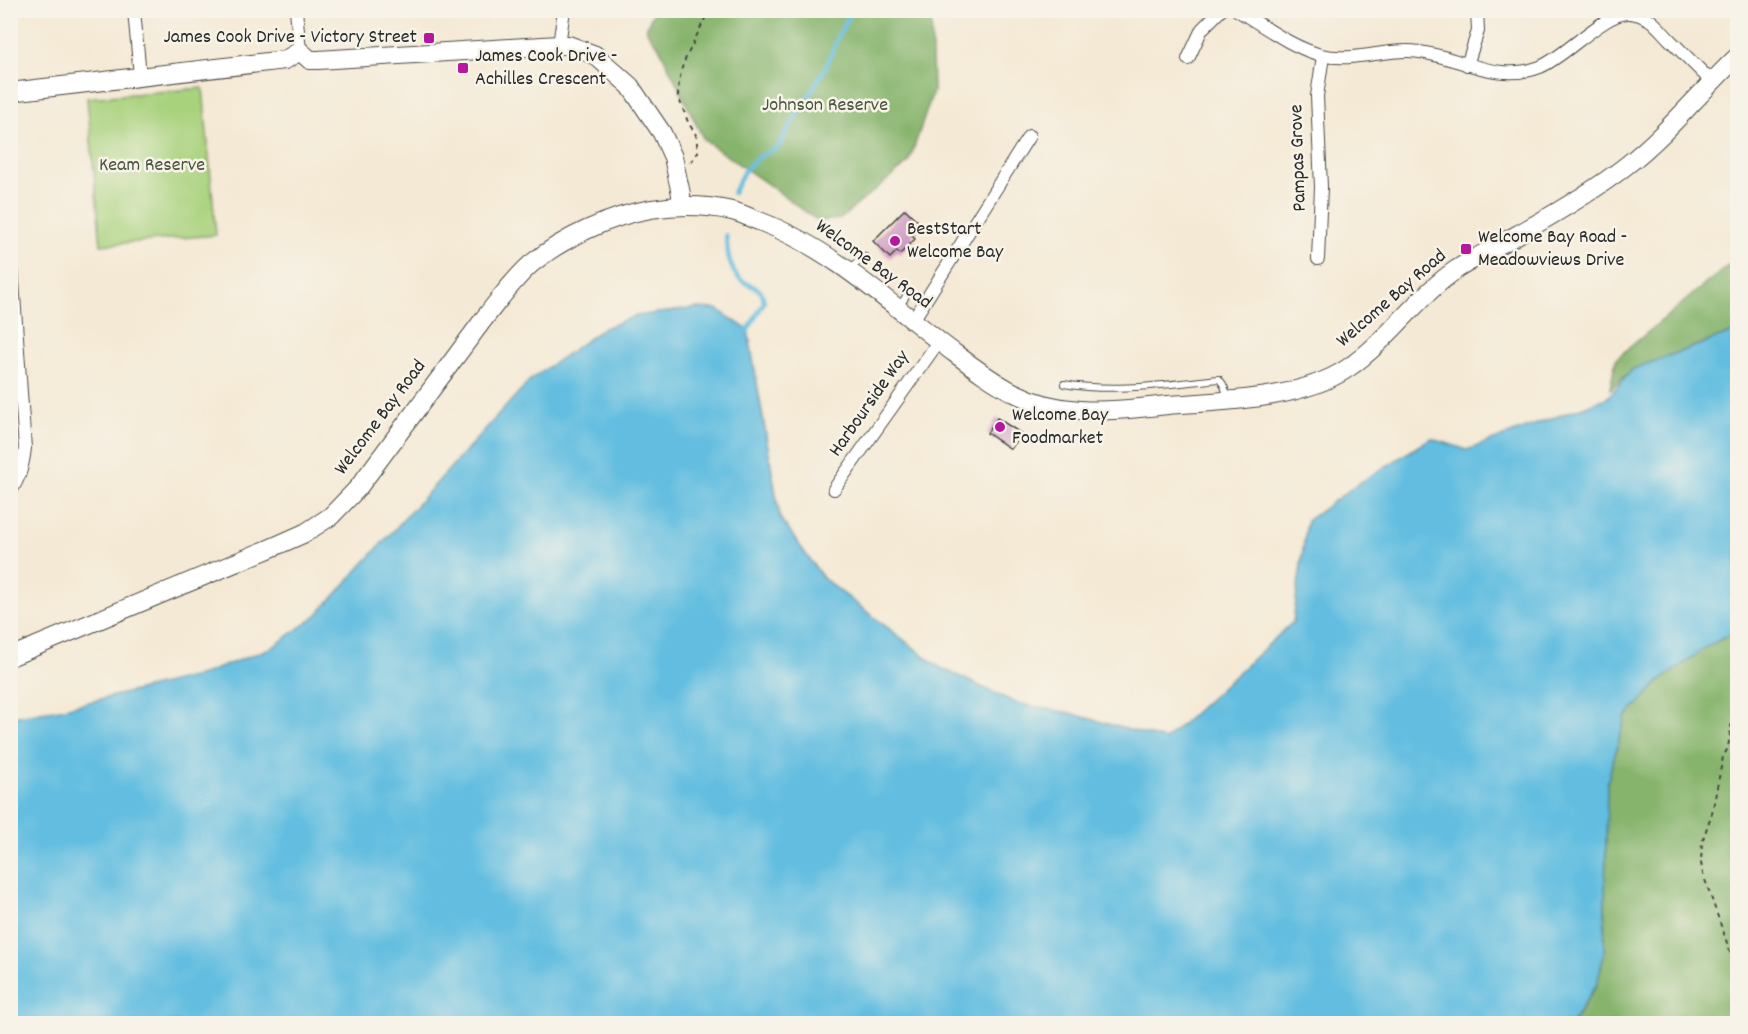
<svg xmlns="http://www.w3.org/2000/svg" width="1748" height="1034" font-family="Dekko,sans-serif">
  <rect width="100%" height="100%" fill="#f7f3e8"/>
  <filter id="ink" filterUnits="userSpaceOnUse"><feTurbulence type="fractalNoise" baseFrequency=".0167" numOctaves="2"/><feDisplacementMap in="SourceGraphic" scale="12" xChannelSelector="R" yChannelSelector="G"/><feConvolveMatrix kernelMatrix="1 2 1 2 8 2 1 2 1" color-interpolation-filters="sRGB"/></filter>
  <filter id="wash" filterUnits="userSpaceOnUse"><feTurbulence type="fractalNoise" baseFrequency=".008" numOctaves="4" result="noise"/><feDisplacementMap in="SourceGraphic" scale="24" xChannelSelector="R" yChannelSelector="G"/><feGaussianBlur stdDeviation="1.35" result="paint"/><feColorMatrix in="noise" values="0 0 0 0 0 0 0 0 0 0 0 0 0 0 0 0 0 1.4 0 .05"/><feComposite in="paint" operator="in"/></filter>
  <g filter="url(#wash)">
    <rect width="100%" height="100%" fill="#f4e9d4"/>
    <polygon fill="#a9d27d" stroke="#6a7e54" stroke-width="1.5" points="203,88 216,235 101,245 87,98"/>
    <g fill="#86b46c" stroke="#58704c" stroke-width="1.5">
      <path d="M654,11H931L933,92L909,162L840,219L818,221L769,185L704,140L658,45C642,28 645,31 654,11Z"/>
      <polygon points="1737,259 1737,331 1633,369 1610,389 1616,359 1710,280"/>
      <polygon points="1737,631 1738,783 1736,787 1738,791 1737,1023 1572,1024 1597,985 1604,954 1607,783 1625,718 1660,681 1706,647"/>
    </g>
    <polygon fill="#62bde0" stroke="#467486" stroke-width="1.5" points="696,308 717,309 748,330 780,518 823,578 939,667 1016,703 1070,713 1165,740 1293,622 1307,521 1356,485 1431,438 1467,450 1607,398 1633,369 1737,331 1737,631 1706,647 1660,681 1625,718 1607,783 1604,954 1597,984 1572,1023 11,1023 11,717 60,709 201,675 273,647 316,616 530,380 604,328 636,316"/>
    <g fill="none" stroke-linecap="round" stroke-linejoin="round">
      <g stroke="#62bde0" stroke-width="4.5">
        <polyline points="733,193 744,171 760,156 777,148 826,67 839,34 853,10"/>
        <path d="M726,235C727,249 729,271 741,280C752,289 761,283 764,302L748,330"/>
      </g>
    </g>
    <g id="blocks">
      <g fill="#cf9ac3">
        <polygon points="905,209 922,225 912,236 915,239 900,254 897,251 890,258 873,241"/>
        <polygon points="997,418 1022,434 1011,449 987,433"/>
      </g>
    </g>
  </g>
  <g filter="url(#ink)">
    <use href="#blocks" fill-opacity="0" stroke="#494844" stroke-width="1.5"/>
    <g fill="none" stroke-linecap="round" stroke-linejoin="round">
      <g stroke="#494844" stroke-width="8">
        <g id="lane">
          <polyline points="850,267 865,257"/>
          <polyline points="898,304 904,300 908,290"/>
          <path d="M1064,384C1115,393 1168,384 1219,379C1225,385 1226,391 1227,400"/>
        </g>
      </g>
      <g stroke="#494844" stroke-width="14">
        <g id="street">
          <polyline points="134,10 140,76"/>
          <polyline points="296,10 300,51"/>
          <path d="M1237,10C1264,26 1291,47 1321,55C1349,62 1379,51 1407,51C1453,52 1494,85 1540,67C1565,57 1605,12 1629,13C1636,13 1643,16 1650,20C1657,25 1663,33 1669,39C1683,53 1697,67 1711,81"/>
          <polyline points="559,45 564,10"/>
          <polyline points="1188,59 1202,29 1221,10"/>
          <polyline points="1467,65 1478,31 1477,10"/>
          <path d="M10,240L25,448C23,465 20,478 10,492"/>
          <polyline points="1318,259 1321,187 1317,96 1323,56"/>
          <polyline points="912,322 1029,136"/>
          <polyline points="834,489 939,341"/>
        </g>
      </g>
      <g stroke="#494844" stroke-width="20">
        <g id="secondary">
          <polyline points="10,92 285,60 300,51 310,60 318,60 559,45 568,45 595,55 630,86 662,133 673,157 681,194 681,206"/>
          <path d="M10,657L271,548L305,533L331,516L358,488L483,320C498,301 513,280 531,264C563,238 610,216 651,209C677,205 706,205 732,211C741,213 750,218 759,221C831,248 889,303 949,349C992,381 1024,407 1080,410C1109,412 1139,408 1168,405C1223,401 1301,400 1348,368C1389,340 1416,297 1457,269C1476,257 1496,247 1515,236C1553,215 1593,192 1627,165C1668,133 1700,92 1738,56"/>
        </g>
      </g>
      <g stroke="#494844" stroke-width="2" stroke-dasharray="4.5 4.5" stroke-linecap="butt">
        <polyline points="691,162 698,152 696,135 688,122 678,96 679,81 683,64 709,10"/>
        <polyline points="1738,716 1731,726 1728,748 1723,757 1712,813 1702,842 1701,863 1703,874 1733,960 1738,965"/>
      </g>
      <use href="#lane" stroke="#fff" stroke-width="6"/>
      <use href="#street" stroke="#fff" stroke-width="12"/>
      <use href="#secondary" stroke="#fff" stroke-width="18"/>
    </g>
  </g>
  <g fill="#b5179e" stroke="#f7f3e8" stroke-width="2">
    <rect x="423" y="32" width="12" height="12" rx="3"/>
    <rect x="457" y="62" width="12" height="12" rx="3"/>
    <circle cx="895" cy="241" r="6"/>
    <rect x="1460" y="243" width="12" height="12" rx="3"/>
    <circle cx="1000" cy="427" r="6"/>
  </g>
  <g text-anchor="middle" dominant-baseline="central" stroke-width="5" stroke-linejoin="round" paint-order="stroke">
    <g font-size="20" fill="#2b2b2b" stroke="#f7f3e8" text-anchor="start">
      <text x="417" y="38" text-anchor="end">James Cook Drive - Victory Street</text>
      <text x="475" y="57">James Cook Drive -<tspan x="475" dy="23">Achilles Crescent</tspan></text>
      <text x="907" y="230">BestStart<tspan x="907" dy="23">Welcome Bay</tspan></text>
      <text x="1478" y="238">Welcome Bay Road -<tspan x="1478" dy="23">Meadowviews Drive</tspan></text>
      <text x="1012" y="416">Welcome Bay<tspan x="1012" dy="23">Foodmarket</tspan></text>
    </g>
    <g font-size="20" fill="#4a5540" stroke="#f7f3e8">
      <text x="825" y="106">Johnson Reserve</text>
      <text x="152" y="166">Keam Reserve</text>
    </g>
    <g font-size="20" fill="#2b2b2b" stroke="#f7f3e8">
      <text transform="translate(1299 158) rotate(-92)">Pampas Grove</text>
      <text transform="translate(873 265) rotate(36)">Welcome Bay Road</text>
      <text transform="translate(1392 299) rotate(-41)">Welcome Bay Road</text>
      <text transform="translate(870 404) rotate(-55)">Harbourside Way</text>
      <text transform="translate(381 418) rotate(-53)">Welcome Bay Road</text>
    </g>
  </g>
  <rect width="1748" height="1034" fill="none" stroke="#f7f3e8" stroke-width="36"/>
</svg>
